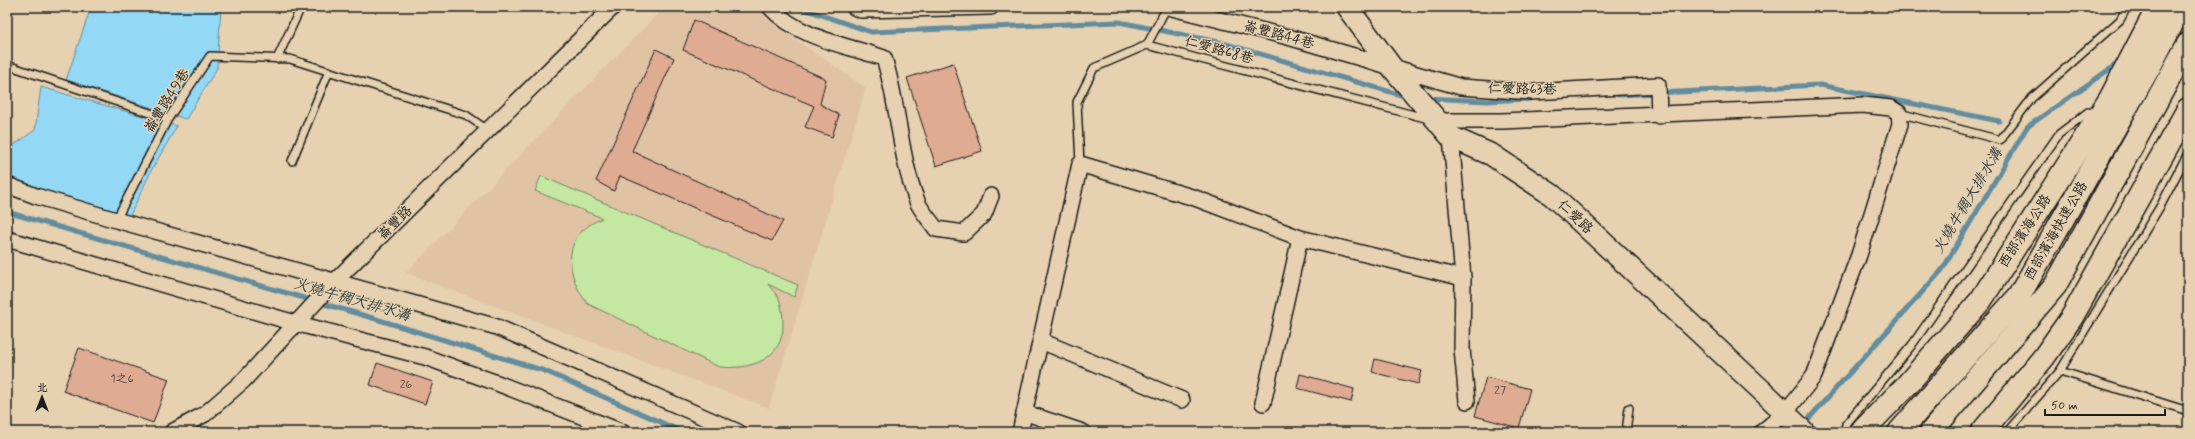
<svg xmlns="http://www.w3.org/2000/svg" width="2195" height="439" font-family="Mynerve,'LXGW WenKai TC',sans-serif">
  <rect width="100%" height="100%" fill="#e6d1b0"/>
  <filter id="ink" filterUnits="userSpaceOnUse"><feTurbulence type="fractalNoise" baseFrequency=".025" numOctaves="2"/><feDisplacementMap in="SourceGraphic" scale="8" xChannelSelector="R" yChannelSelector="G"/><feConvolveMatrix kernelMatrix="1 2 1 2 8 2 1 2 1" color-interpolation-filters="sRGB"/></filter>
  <g filter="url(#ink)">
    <polygon fill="#e0c3a4" points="664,7 763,7 783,31 866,88 769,408 406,273"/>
    <path fill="#c4e8a2" stroke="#70825f" d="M541,176L798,285L794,297L768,284C771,289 777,294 779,299C782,307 783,315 783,323C784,360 750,370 719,367L588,304C570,282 560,246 588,226C592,223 597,221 602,218L535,191Z"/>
    <g fill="#93d8f5" stroke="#638d9e">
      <polygon points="91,7 221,7 217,68 186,119 66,80"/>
      <polygon points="41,87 177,126 152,169 127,222 7,184 7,143 14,145 35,130"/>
    </g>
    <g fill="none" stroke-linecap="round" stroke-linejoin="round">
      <g stroke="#638d9e" stroke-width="5">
        <polyline points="798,7 871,32 1119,22 1219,42 1408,97"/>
        <polyline points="1618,95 1820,85 1999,121"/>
        <polyline points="1426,98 1487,101 1530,99"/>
        <polyline points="7,212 376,319 545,371 683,432"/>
        <polyline points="1803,425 1942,270 2027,127 2121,61"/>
      </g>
    </g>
    <g fill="#dfac93" stroke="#1c1c1c">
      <polygon points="694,20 826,79 820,104 839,115 832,137 805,127 814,106 683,50"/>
      <polygon points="656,49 674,58 632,151 783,221 772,241 620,176 614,191 596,181"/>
      <polygon points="953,63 982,151 936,166 907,78"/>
      <polygon points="79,348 169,379 153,423 63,391"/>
      <polygon points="1375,359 1422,371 1418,384 1372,372"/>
      <polygon points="377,363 433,382 425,404 370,385"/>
      <polygon points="1300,374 1354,389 1351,402 1297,388"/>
      <polygon points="1486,377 1530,389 1519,428 1475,416"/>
    </g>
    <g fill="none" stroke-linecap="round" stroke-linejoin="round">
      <g stroke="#1c1c1c" stroke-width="10">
        <g id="lane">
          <polyline points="1147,45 1167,7"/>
          <polyline points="277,59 301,7"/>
          <polyline points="7,65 168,119"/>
          <polyline points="1899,113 2000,140 2032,98 2120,20 2127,7"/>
          <polyline points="292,161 329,71"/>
          <polyline points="1080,164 1077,102 1094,68 1147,45 1429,119"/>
          <polyline points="116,220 168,119 210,56 290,59 466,115 489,131"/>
          <polyline points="2060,371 2188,411"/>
          <polyline points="1626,432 1629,408"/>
          <polyline points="1844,432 1846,424 1912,345 2059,134 2088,112"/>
          <polyline points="2007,432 2060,371 2161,205 2188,153"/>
        </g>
      </g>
      <g stroke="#1c1c1c" stroke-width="18">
        <g id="street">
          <path d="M770,7C798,38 845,45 884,58C899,105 899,155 917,201C921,211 930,220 936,229L964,233L984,214L991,196"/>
          <polyline points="854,7 861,10 991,7"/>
          <polyline points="1168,7 1288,37 1461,87 1532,92 1658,85 1659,116"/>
          <polyline points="1437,121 1502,121 1863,105 1891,108 1899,113 1900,124 1859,255 1814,376 1785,413 1762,432"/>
          <polyline points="1451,137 1463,278 1462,349 1467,401"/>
          <polyline points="7,185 36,196 116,220 497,327 738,432"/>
          <polyline points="7,239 295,323 425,357 497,383 622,432"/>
          <polyline points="1041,341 1182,400"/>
          <polyline points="1263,403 1300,238"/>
          <polyline points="1026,413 1083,432"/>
          <polyline points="172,432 205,414 244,380 335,281 613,7"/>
          <polyline points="1020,432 1080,164 1195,198 1300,238 1463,278"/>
        </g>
      </g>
      <g stroke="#1c1c1c" stroke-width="24">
        <polyline id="secondary" points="1347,7 1390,65 1451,137 1492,155 1552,195 1771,399 1804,432"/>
      </g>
      <g stroke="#1c1c1c" stroke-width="25">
        <g id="primary">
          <polyline points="1861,432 1905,387 1981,300 2110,99 2158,7"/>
          <polyline points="1982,432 2044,357 2072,317 2188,109"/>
        </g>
      </g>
      <g stroke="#1c1c1c" stroke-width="25">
        <g id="highway">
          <polyline points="1899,432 2019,296 2151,64 2181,7"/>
          <polyline points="1931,432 2055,286 2188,44"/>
        </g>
      </g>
      <use href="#lane" stroke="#e6d1b0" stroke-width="7"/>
      <use href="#street" stroke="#e6d1b0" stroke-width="15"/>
      <use href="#secondary" stroke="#e6d1b0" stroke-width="21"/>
      <use href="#primary" stroke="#e6d1b0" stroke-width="22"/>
      <use href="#highway" stroke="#e6d1b0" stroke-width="22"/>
    </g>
  </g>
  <g text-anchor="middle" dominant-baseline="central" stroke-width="3" stroke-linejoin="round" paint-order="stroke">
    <g font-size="12" fill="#4d403a">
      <text x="122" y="379">1之6</text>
      <text x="406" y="385">26</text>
      <text x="1500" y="391">27</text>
    </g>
    <g font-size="14" fill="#1c1c1c" stroke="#e6d1b0">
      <text transform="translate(1279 35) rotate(15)">崙豐路44巷</text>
      <text transform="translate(1219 50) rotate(15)">仁愛路68巷</text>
      <text transform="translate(1522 89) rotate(1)">仁愛路63巷</text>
      <text transform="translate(167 101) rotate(-58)">崙豐路49巷</text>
      <text transform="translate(1575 217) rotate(43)">仁愛路</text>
      <text transform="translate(395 223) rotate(-44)">崙豐路</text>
      <text transform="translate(2025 231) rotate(-57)">西部濱海公路</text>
      <text transform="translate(2056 231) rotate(-60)">西部濱海快速公路</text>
    </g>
    <g font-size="15" font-style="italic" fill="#344247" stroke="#e6d1b0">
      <text transform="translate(1968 201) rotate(-59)">火燒牛稠大排水溝</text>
      <text transform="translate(352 300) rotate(16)">火燒牛稠大排水溝</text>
    </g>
  </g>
  <rect width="2195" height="439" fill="none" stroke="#e6d1b0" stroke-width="24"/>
  <rect x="12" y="12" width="2171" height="415" fill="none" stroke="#1c1c1c" stroke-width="1.5" filter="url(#ink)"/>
  <g transform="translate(42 397)" stroke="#e6d1b0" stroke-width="3" paint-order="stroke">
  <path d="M0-3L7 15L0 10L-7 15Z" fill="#1c1c1c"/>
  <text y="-6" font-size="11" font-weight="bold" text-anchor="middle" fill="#1c1c1c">北</text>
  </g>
  <path d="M2045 409v6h120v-6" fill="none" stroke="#1c1c1c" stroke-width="2"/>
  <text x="2051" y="409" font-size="12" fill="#1c1c1c" stroke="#e6d1b0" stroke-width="3" paint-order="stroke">50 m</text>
</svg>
